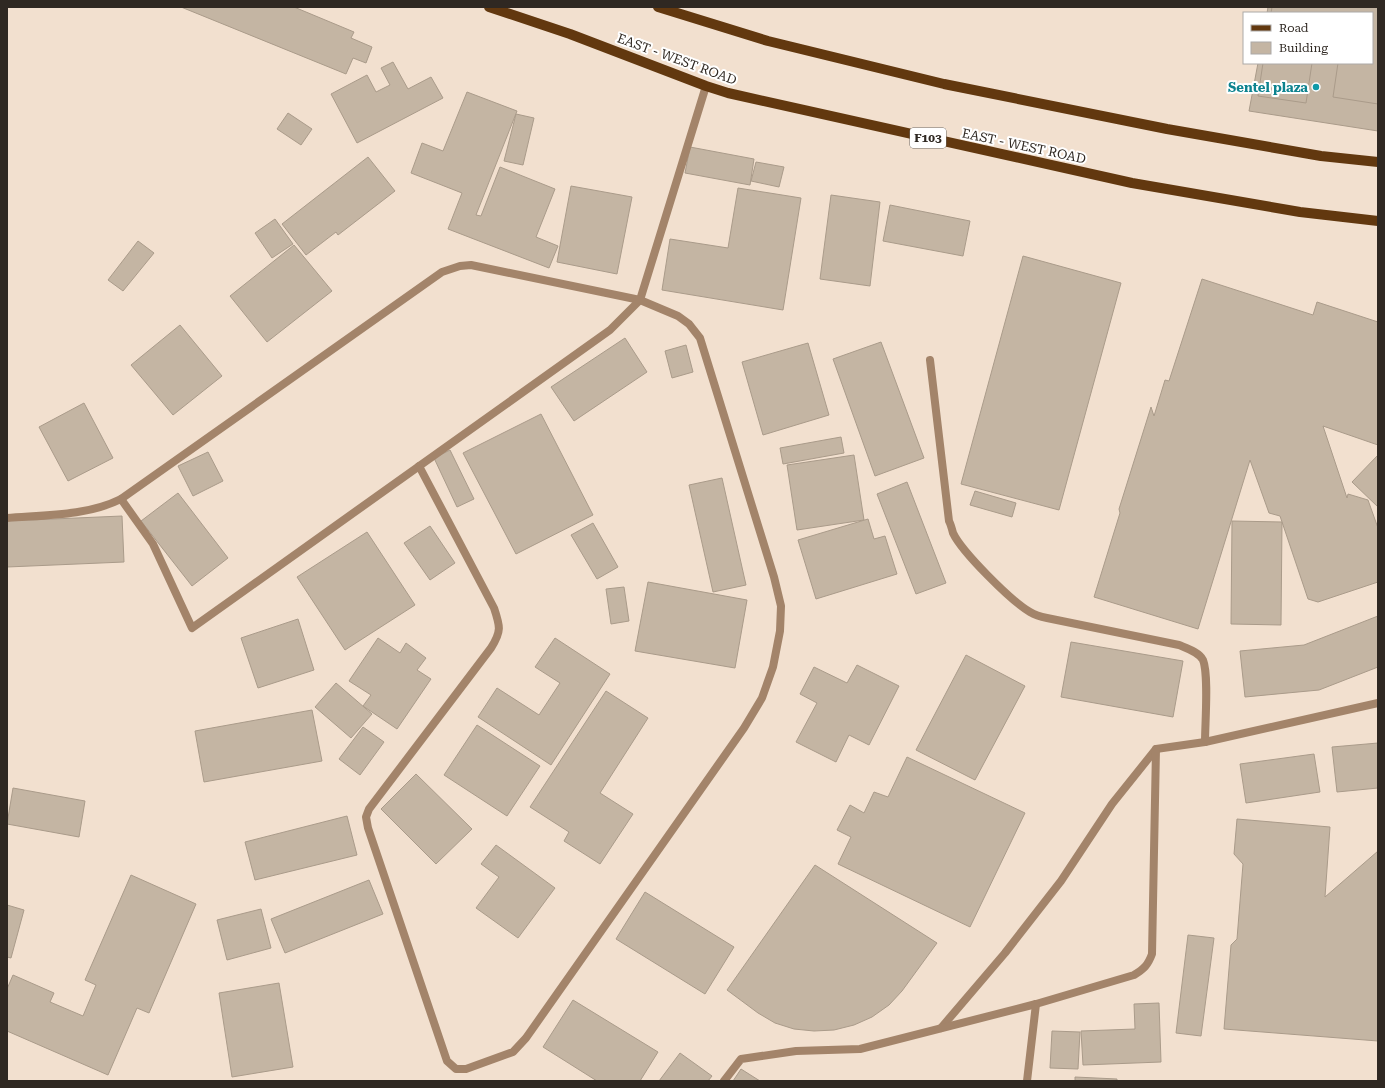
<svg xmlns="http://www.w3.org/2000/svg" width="1385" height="1088" font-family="'Roboto Serif',serif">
  <rect width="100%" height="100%" fill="#f2e0cf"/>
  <g fill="#c4b5a3" stroke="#aa9b8a">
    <polygon points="181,7 294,7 354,32 351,38 372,47 366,63 353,58 346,74"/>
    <polygon points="1268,7 1378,7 1378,131 1249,111 1258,63 1372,63 1372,13 1267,13"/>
    <polygon points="1272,7 1378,7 1378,104 1333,97 1338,63 1372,63 1372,13 1271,13"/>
    <polygon points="393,62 408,89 431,77 443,98 357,143 331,94 367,75 376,92 390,85 381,68"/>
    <polygon points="1263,63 1312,63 1306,103 1258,96"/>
    <polygon points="467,92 517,111 476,215 481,216 500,167 555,189 536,237 558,246 549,268 448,229 462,193 411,173 422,143 443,151"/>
    <polygon points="288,113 312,129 301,145 277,129"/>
    <polygon points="516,114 534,118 523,165 504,161"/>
    <polygon points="690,147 754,159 750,185 685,173"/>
    <polygon points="368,157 395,191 338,235 336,232 306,255 282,224"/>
    <polygon points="756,162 784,167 779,187 751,181"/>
    <polygon points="571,186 632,197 617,274 557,262"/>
    <polygon points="738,188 801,198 783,310 662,290 670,239 728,248"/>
    <polygon points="831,195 880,202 870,286 820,279"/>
    <polygon points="890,205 970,221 963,256 883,241"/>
    <polygon points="275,219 293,244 272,258 255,233"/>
    <polygon points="138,241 154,253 123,291 108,280"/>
    <polygon points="294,245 332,291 267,342 230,296"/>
    <polygon points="1023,256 1121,283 1059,510 961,484"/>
    <polygon points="1202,279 1313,315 1317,302 1378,322 1378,445 1323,426 1347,498 1348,494 1368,500 1378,528 1378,582 1318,602 1308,599 1280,516 1269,513 1250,460 1198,629 1094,597 1120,513 1119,509 1151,407 1154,416 1165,380 1169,381"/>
    <polygon points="180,325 222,376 173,415 131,365"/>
    <polygon points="625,338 647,372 574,421 551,387"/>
    <polygon points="881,342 924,458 875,476 833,359"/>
    <polygon points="808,343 829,415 763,435 742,362"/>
    <polygon points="686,345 693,372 672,378 665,351"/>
    <polygon points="84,403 113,458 68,481 39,427"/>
    <polygon points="541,414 593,515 516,554 463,453"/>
    <polygon points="841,437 844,453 783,464 780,448"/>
    <polygon points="450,450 474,499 457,507 434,458"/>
    <polygon points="208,452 223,481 193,496 178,466"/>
    <polygon points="854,455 864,520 797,530 787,465"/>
    <polygon points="1378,455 1378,507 1352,482"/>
    <polygon points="722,478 746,585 713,592 689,485"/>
    <polygon points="907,482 946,583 916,594 877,494"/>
    <polygon points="975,491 1016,503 1012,517 970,505"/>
    <polygon points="178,493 228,558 192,586 141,521"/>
    <polygon points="122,516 124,562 7,567 7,521"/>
    <polygon points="868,519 874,539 885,536 897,574 816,599 798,540"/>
    <polygon points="1232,521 1282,522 1281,625 1231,624"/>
    <polygon points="593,523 618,567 597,579 571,535"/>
    <polygon points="430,526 455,563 430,580 404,543"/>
    <polygon points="367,532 415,605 345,650 297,577"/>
    <polygon points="648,582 747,600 735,668 635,651"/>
    <polygon points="624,587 629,621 611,624 606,589"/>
    <polygon points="1378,616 1378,667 1319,690 1245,697 1240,651 1304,645"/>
    <polygon points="298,619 314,670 258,688 241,638"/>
    <polygon points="378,638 400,653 406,643 426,658 417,670 431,679 397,729 363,706 371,695 349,681"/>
    <polygon points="555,638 610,674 551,765 478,717 497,688 539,715 560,683 535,667"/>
    <polygon points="1071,642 1183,661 1173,717 1061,697"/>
    <polygon points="966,655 1025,686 975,780 916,750"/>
    <polygon points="857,665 899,686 869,745 849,735 836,762 796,742 817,703 800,694 814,667 847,683"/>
    <polygon points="336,683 372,714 351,738 315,707"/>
    <polygon points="606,691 648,718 600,793 633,814 600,864 564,841 569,832 530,807"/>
    <polygon points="312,710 322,761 204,782 195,731"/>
    <polygon points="477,725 540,766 507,816 444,775"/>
    <polygon points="363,727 384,742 360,775 339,759"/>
    <polygon points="1378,743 1378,788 1337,792 1332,747"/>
    <polygon points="1314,754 1320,792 1246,803 1240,764"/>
    <polygon points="907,757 1025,813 970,927 838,864 851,837 837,830 850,805 864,813 874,792 888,797"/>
    <polygon points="416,774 472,829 436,864 381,809"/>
    <polygon points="13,788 85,801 79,837 7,824"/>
    <polygon points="347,816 357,855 255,880 245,842"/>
    <polygon points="1237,819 1330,827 1325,897 1378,851 1378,955 1377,956 1378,956 1378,1041 1224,1029 1231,945 1237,939 1243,864 1234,854"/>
    <polygon points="496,845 555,888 518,938 476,908 499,877 481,864"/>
    <polygon points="815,865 937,943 902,991 889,1005 872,1017 854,1025 834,1030 814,1031 794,1029 775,1023 758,1013 727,990"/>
    <polygon points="131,875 196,904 149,1013 137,1008 108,1075 7,1031 7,989 13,975 54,993 50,1002 83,1016 96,985 85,980"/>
    <polygon points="369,880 383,914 285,953 271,919"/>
    <polygon points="645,892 734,947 705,994 616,939"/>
    <polygon points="7,905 24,910 11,958 7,957"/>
    <polygon points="261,909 271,948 227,960 217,920"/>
    <polygon points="1188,935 1214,938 1201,1036 1176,1033"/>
    <polygon points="279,983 293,1067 232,1077 219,993"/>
    <polygon points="573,1000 658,1052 640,1081 597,1081 543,1047"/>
    <polygon points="1159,1003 1161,1062 1083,1065 1081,1031 1135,1029 1134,1004"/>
    <polygon points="1052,1031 1080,1032 1078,1069 1050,1068"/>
    <polygon points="680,1053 712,1076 708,1081 659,1081"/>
    <polygon points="741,1069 760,1081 733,1081"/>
    <polygon points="1075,1077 1117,1079 1117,1081 1075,1081"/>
  </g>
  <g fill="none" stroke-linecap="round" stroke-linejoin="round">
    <g stroke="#a3846a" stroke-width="8">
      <path d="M930,360L949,521C951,525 952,529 953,533C962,552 1011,601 1030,612C1035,615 1042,617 1047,618L1179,645C1186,648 1199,652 1203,660C1209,675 1205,723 1205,742"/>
      <polyline points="121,499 153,544 192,628 610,330 640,300 706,86"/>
      <path d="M7,518C44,515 87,516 121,499L442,272L460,266L471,265L640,300L678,316L689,324L700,338L774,577L781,606L780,631L773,667L762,698L744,728L526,1038L513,1052L466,1069H456L447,1061L368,828L366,817L369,809L491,648C502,631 500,626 494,608L419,466"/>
      <polyline points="941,1028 1005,953 1061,881 1112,804 1156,749 1205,742 1378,703"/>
      <path d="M724,1081L741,1059L796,1051L860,1049L1036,1004L1134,975C1144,969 1148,965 1152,954L1156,749"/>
      <polyline points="1027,1081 1036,1004"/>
    </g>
    <g stroke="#62380f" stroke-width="10">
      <polyline points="489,7 570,34 706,86 728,93 1132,183 1300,212 1378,221"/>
      <polyline points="658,7 768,41 944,84 1167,129 1321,156 1378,162"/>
    </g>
  </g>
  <circle fill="#0f9aa8" stroke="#fff" stroke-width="1.5" cx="1316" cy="87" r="4"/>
  <g text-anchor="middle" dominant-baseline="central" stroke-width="4" stroke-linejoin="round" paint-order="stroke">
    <rect fill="#fff" stroke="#6d6864" stroke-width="1" x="910" y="128" width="36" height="20" rx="3"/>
    <g font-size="12" font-weight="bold" fill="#2f2822">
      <text x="928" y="138">F103</text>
    </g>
    <g font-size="13" fill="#2f2822" stroke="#fff">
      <text transform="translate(677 59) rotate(20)">EAST - WEST ROAD</text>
      <text transform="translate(1024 146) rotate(12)">EAST - WEST ROAD</text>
    </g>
    <g font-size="13" font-weight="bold" fill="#0d838f" stroke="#fff" text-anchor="end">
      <text x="1308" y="87">Sentel plaza</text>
    </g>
  </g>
  <rect width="1385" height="1088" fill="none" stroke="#2f2822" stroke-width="16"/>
  <rect x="1243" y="12" width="130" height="52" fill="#ffffff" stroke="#aca9a7"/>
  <rect x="1251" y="25" width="20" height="6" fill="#62380f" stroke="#aca9a7"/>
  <text x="1279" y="32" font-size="12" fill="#2f2822">Road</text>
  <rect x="1251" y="42" width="20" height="12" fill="#c4b5a3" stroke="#aca9a7"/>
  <text x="1279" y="52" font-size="12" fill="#2f2822">Building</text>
</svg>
